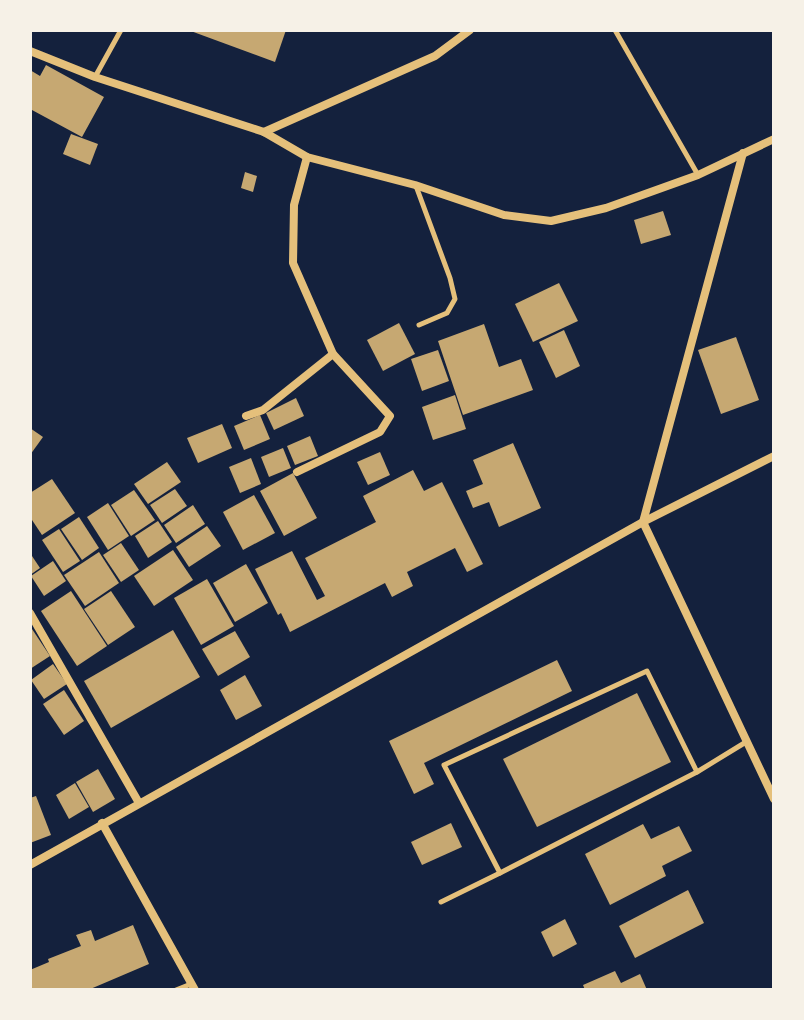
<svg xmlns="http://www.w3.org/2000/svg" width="804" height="1020" font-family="Lora,serif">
  <rect width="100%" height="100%" fill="#14213d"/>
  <g fill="#c6a872">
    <polygon points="188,30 286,30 275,62"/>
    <polygon points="46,65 104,97 82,137 32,110 30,115 30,70 40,76"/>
    <polygon points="71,134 98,144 90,165 63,154"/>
    <polygon points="245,172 257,176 253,192 241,188"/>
    <polygon points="663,211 671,235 641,244 634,220"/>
    <polygon points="559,283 578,321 533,342 515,304"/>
    <polygon points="399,323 415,354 383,371 367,340"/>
    <polygon points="484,324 499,367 521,359 533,390 463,415 438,341"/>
    <polygon points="564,330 580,366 556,378 539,342"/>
    <polygon points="736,337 759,400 721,414 698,350"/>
    <polygon points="438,350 449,381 422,391 411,359"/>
    <polygon points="455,395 466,429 433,440 422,407"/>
    <polygon points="296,398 304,416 274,430 266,413"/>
    <polygon points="260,415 270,439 244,450 234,426"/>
    <polygon points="222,424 232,448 198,463 187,438"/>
    <polygon points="30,428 43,437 30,455"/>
    <polygon points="310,436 318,456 295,465 287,446"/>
    <polygon points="513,443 541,508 499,527 489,502 473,508 466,491 483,484 473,460"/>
    <polygon points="283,448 291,468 269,477 261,457"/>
    <polygon points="380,452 390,475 368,485 357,462"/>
    <polygon points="251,458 261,484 240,493 229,467"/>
    <polygon points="167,462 181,482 148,504 134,484"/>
    <polygon points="413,470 424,491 442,482 483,564 467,572 455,548 407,572 413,586 392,597 385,583 290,632 281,613 278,615 255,569 292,551 317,600 325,596 305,558 376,522 363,496"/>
    <polygon points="293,473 317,518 284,536 260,491"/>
    <polygon points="52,479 75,513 42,535 30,517 30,493"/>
    <polygon points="175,489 187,506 162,523 150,505"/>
    <polygon points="134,490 155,520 131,536 111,505"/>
    <polygon points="254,495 275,533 243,550 223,512"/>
    <polygon points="108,503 129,536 108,550 87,517"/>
    <polygon points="193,505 205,524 176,543 164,525"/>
    <polygon points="79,517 99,548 82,560 61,529"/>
    <polygon points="158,521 172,542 148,558 135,536"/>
    <polygon points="207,526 221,546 189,567 176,547"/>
    <polygon points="59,529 80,561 63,572 42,540"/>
    <polygon points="121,543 139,570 121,582 103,555"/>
    <polygon points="173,550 193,580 154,606 134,576"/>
    <polygon points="99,552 119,583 85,606 64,575"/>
    <polygon points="30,553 40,568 30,575"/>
    <polygon points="53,561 66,581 44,596 31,576"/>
    <polygon points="246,564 268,603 235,622 213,583"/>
    <polygon points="207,579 234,626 201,645 174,598"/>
    <polygon points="71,591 107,646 77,666 41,611"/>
    <polygon points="111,591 135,627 108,645 84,609"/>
    <polygon points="30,626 50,656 30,669"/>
    <polygon points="173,630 200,677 111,728 84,681"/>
    <polygon points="235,631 250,657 218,676 202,649"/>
    <polygon points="557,660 572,691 424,763 434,784 414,794 389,741"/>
    <polygon points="53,664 67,684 44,699 31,680"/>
    <polygon points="245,675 262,706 236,720 220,690"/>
    <polygon points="64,690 84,721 64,735 43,704"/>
    <polygon points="637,693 671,762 537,827 503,759"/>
    <polygon points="98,769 115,799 93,812 76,782"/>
    <polygon points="75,783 89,807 69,819 56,795"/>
    <polygon points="36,796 51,835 30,843 30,798"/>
    <polygon points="451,823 462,847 422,865 411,842"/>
    <polygon points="643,824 651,839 679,826 692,851 662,866 666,876 610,905 585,854"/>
    <polygon points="688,890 704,923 635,958 619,926"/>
    <polygon points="565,919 577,944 553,957 541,932"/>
    <polygon points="133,925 149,964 88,990 30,990 30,970 49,962 48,959 81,946 76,935 91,930 95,941"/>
    <polygon points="615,971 621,983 640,974 647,990 585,990 583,985"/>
  </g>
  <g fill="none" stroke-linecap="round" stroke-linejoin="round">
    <g stroke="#e5c07b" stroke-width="5">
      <polyline points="615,30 698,175"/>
      <polyline points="95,77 121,30"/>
      <polyline points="416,186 450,278 455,299 447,313 419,325"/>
      <polyline points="500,873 697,772 746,742"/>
      <polyline points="441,902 500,873 444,765 647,671 697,772"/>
      <polyline points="176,990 191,984"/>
    </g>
    <g stroke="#e5c07b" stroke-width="8">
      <polyline points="30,51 95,77 264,132 307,157 415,185 504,215 551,221 606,208 698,175 774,139"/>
      <polyline points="264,132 435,56 470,30"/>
      <polyline points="743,153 643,522 774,799"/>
      <polyline points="246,416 263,410 333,354"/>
      <polyline points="297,472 380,432 390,416 333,354 293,263 294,205 307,157"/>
      <polyline points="30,613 139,803"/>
      <polyline points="102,823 195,990"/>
      <polyline points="30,865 643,522 774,456"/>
    </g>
  </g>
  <rect width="804" height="1020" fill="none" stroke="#f6f1e7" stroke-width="64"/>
</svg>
